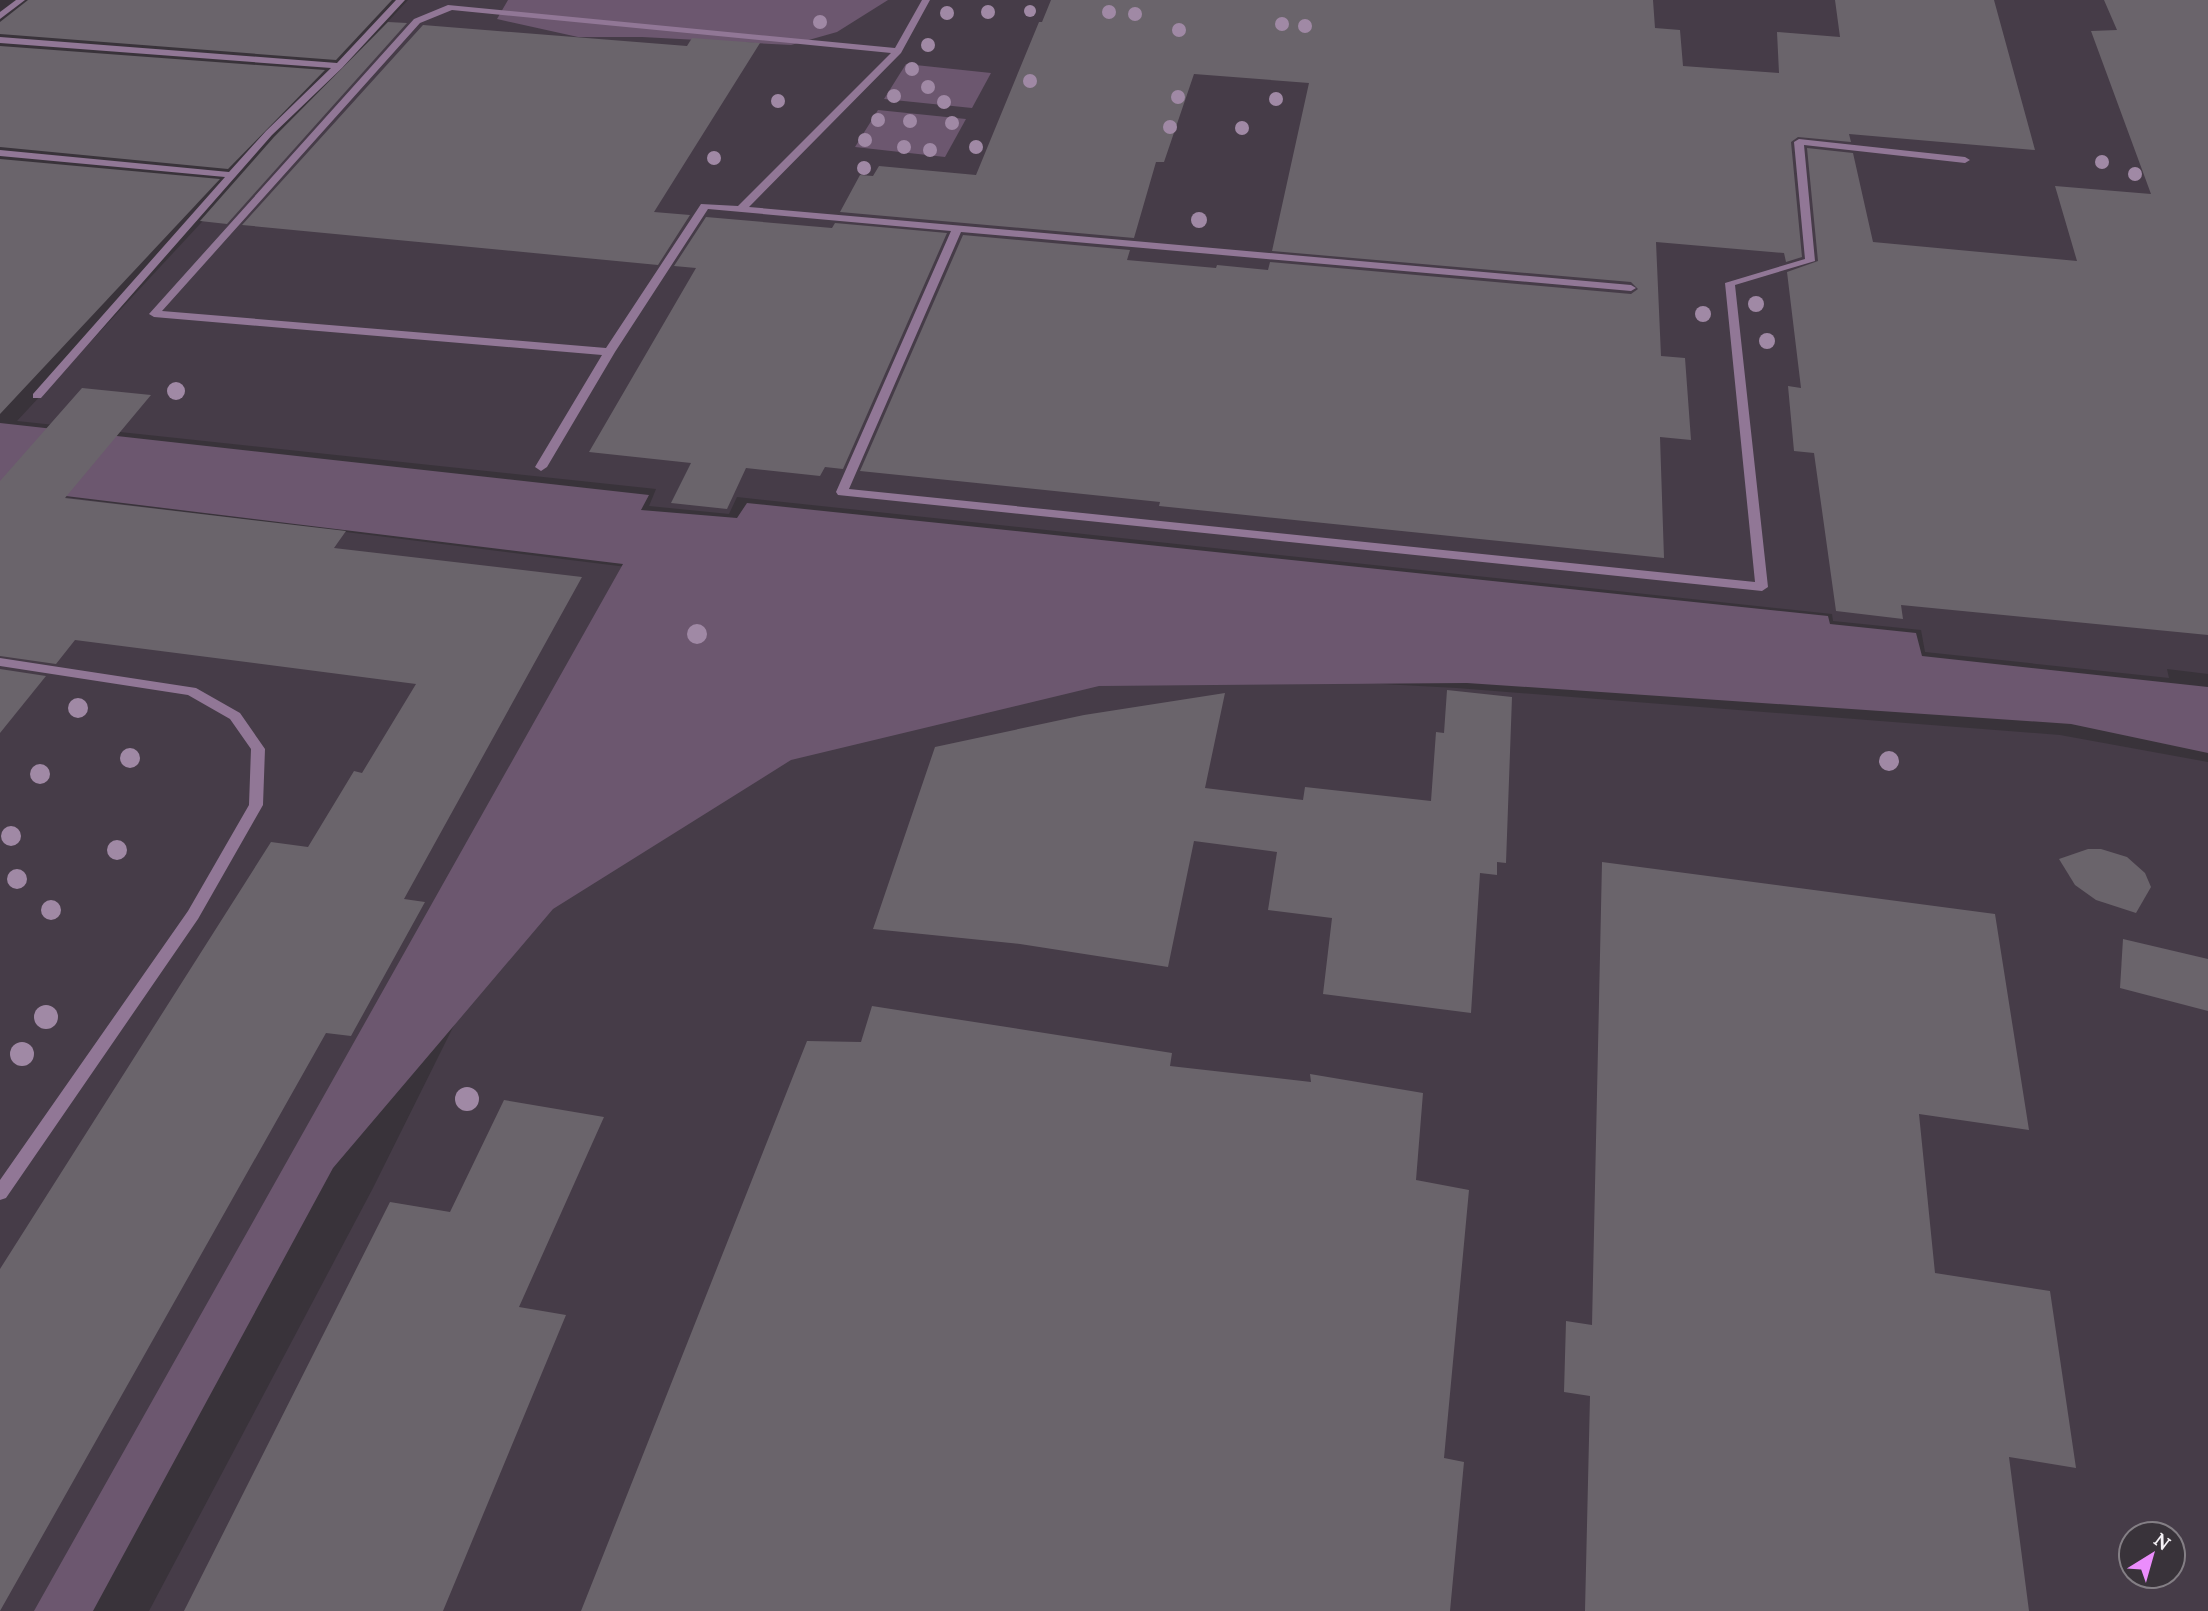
<svg xmlns="http://www.w3.org/2000/svg" width="2208" height="1611" font-family="Lora,serif">
  <rect width="100%" height="100%" fill="#39333a"/>
  <g fill="#463c48" fill-rule="evenodd">
    <polygon points="408,0 2208,0 2208,674 2167,669 2169,678 1925,652 1921,630 1833,621 1832,614 737,497 729,514 649,506 656,489 17,421"/>
    <polygon points="0,489 643,569 69,1611 0,1611"/>
    <path d="M1099,669L1457,688L2060,735L2208,762V1611H149L373,1188L471,991L561,888L795,743ZM2131,1534H2173V1576H2131Z"/>
  </g>
  <g fill="#6c576f">
    <polygon points="508,0 888,0 837,32 791,45 642,37 578,37 497,19"/>
    <polygon points="906,64 991,73 972,108 884,99"/>
    <polygon points="878,110 966,119 945,157 855,147"/>
    <polygon points="0,423 649,495 641,510 737,518 747,503 1828,616 1830,624 1916,633 1922,656 2208,687 2208,753 2071,724 1467,683 1099,686 791,760 553,909 333,1168 93,1611 34,1611 623,564 0,488"/>
  </g>
  <g fill="#6a646b">
    <polygon points="28,0 392,0 336,60 0,34 0,22"/>
    <polygon points="1051,0 1653,0 1655,28 1680,30 1683,66 1779,73 1777,32 1840,37 1835,0 1994,0 2035,150 1849,134 1851,142 1798,137 1791,142 1802,257 1786,262 1784,253 1656,242 1661,356 1685,358 1691,440 1660,437 1664,558 1159,506 1160,502 860,471 963,235 1130,250 1127,260 1216,268 1217,265 1268,270 1270,262 1631,294 1638,289 1631,282 1272,251 1309,83 1194,74 1164,162 1156,162 1134,238 840,212 860,175 873,176 879,166 976,175 1039,22 1042,22"/>
    <polygon points="2104,0 2208,0 2208,635 1901,605 1903,619 1836,611 1814,453 1794,451 1788,386 1801,388 1787,272 1818,261 1807,148 1853,153 1873,242 2077,261 2055,186 2151,194 2091,31 2117,30"/>
    <polygon points="388,22 407,23 227,224 200,221 274,137"/>
    <polygon points="423,25 687,46 692,38 760,43 654,212 690,215 658,265 242,225"/>
    <polygon points="0,46 325,70 228,169 0,147"/>
    <polygon points="0,159 220,179 0,414"/>
    <polygon points="706,217 832,228 835,223 947,233 843,469 825,467 820,476 746,468 727,509 671,503 691,463 589,452 696,268 674,266"/>
    <polygon points="82,388 151,395 65,498 346,531 334,548 582,577 404,899 425,902 351,1036 326,1033 0,1611 0,1269 271,842 308,847 354,771 362,773 416,684 75,640 56,664 0,656 0,481"/>
    <polygon points="0,669 46,676 0,733"/>
    <polygon points="1447,690 1512,697 1506,863 1497,862 1497,875 1480,873 1471,1013 1323,994 1332,918 1268,910 1277,852 1194,841 1168,967 1020,944 873,929 935,747 1084,715 1225,693 1205,788 1303,800 1305,787 1431,801 1436,732 1444,733"/>
    <polygon points="2088,849 2101,849 2127,857 2145,873 2151,887 2136,913 2096,900 2075,885 2059,859"/>
    <polygon points="1602,862 1995,914 2029,1130 1919,1114 1935,1273 2050,1291 2076,1468 2009,1457 2029,1611 1585,1611 1590,1396 1564,1392 1566,1321 1592,1325"/>
    <polygon points="2123,939 2208,959 2208,1011 2120,988"/>
    <polygon points="872,1006 1172,1053 1170,1066 1311,1082 1310,1074 1423,1093 1416,1180 1469,1190 1444,1458 1464,1462 1450,1611 581,1611 807,1041 861,1042"/>
    <polygon points="504,1100 604,1117 519,1307 566,1315 443,1611 184,1611 390,1202 450,1212"/>
  </g>
  <g fill="none" stroke-linecap="round" stroke-linejoin="round">
    <g fill="#917796" fill-rule="evenodd">
      <polygon points="16,0 25,0 0,19 0,12"/>
      <polygon points="396,0 405,0 342,68 272,135 41,398 33,398 33,394 225,177 0,156 0,150 229,172 266,131 331,68 0,43 0,37 337,63"/>
      <path d="M922,0H930L901,53L749,207L1631,285L1636,288L1631,291L961,232L849,489L1755,582L1725,283L1805,259L1794,142L1799,139L1965,157L1970,160L1965,163L1804,145L1815,261L1735,285L1768,587L1762,591L838,495L836,492L951,231L708,209L615,352L547,467L541,471L535,467L602,355L154,317L149,314L414,19L448,5L895,48ZM452,10L891,53L738,206L701,204L606,348L162,311L420,23Z"/>
      <polygon points="0,658 196,688 240,713 265,749 263,805 198,919 6,1198 0,1200 0,1180 188,911 249,805 251,749 230,719 188,695 0,666"/>
    </g>
  </g>
  <g fill="#a089a5">
    <circle cx="1030" cy="11" r="6"/>
    <circle cx="988" cy="12" r="7"/>
    <circle cx="1109" cy="12" r="7"/>
    <circle cx="947" cy="13" r="7"/>
    <circle cx="1135" cy="14" r="7"/>
    <circle cx="820" cy="22" r="7"/>
    <circle cx="1282" cy="24" r="7"/>
    <circle cx="1305" cy="26" r="7"/>
    <circle cx="1179" cy="30" r="7"/>
    <circle cx="928" cy="45" r="7"/>
    <circle cx="912" cy="69" r="7"/>
    <circle cx="1030" cy="81" r="7"/>
    <circle cx="928" cy="87" r="7"/>
    <circle cx="894" cy="96" r="7"/>
    <circle cx="1178" cy="97" r="7"/>
    <circle cx="1276" cy="99" r="7"/>
    <circle cx="778" cy="101" r="7"/>
    <circle cx="944" cy="102" r="7"/>
    <circle cx="878" cy="120" r="7"/>
    <circle cx="910" cy="121" r="7"/>
    <circle cx="952" cy="123" r="7"/>
    <circle cx="1170" cy="127" r="7"/>
    <circle cx="1242" cy="128" r="7"/>
    <circle cx="865" cy="140" r="7"/>
    <circle cx="904" cy="147" r="7"/>
    <circle cx="976" cy="147" r="7"/>
    <circle cx="930" cy="150" r="7"/>
    <circle cx="714" cy="158" r="7"/>
    <circle cx="2102" cy="162" r="7"/>
    <circle cx="864" cy="168" r="7"/>
    <circle cx="2135" cy="174" r="7"/>
    <circle cx="1199" cy="220" r="8"/>
    <circle cx="1756" cy="304" r="8"/>
    <circle cx="1703" cy="314" r="8"/>
    <circle cx="1767" cy="341" r="8"/>
    <circle cx="176" cy="391" r="9"/>
    <circle cx="697" cy="634" r="10"/>
    <circle cx="78" cy="708" r="10"/>
    <circle cx="130" cy="758" r="10"/>
    <circle cx="1889" cy="761" r="10"/>
    <circle cx="40" cy="774" r="10"/>
    <circle cx="11" cy="836" r="10"/>
    <circle cx="117" cy="850" r="10"/>
    <circle cx="17" cy="879" r="10"/>
    <circle cx="51" cy="910" r="10"/>
    <circle cx="46" cy="1017" r="12"/>
    <circle cx="22" cy="1054" r="12"/>
    <circle cx="467" cy="1099" r="12"/>
  </g>
  <g transform="translate(2152 1555) rotate(37)"><circle r="33" fill="#39333a" stroke="#847f85" stroke-width="2"/>
  <path d="M0-5L12 26L0 18L-12 26Z" fill="#eb8dfc"/>
  <text y="-10" font-size="19" font-weight="bold" text-anchor="middle" fill="#f4f0f5">N</text>
  </g>
</svg>
